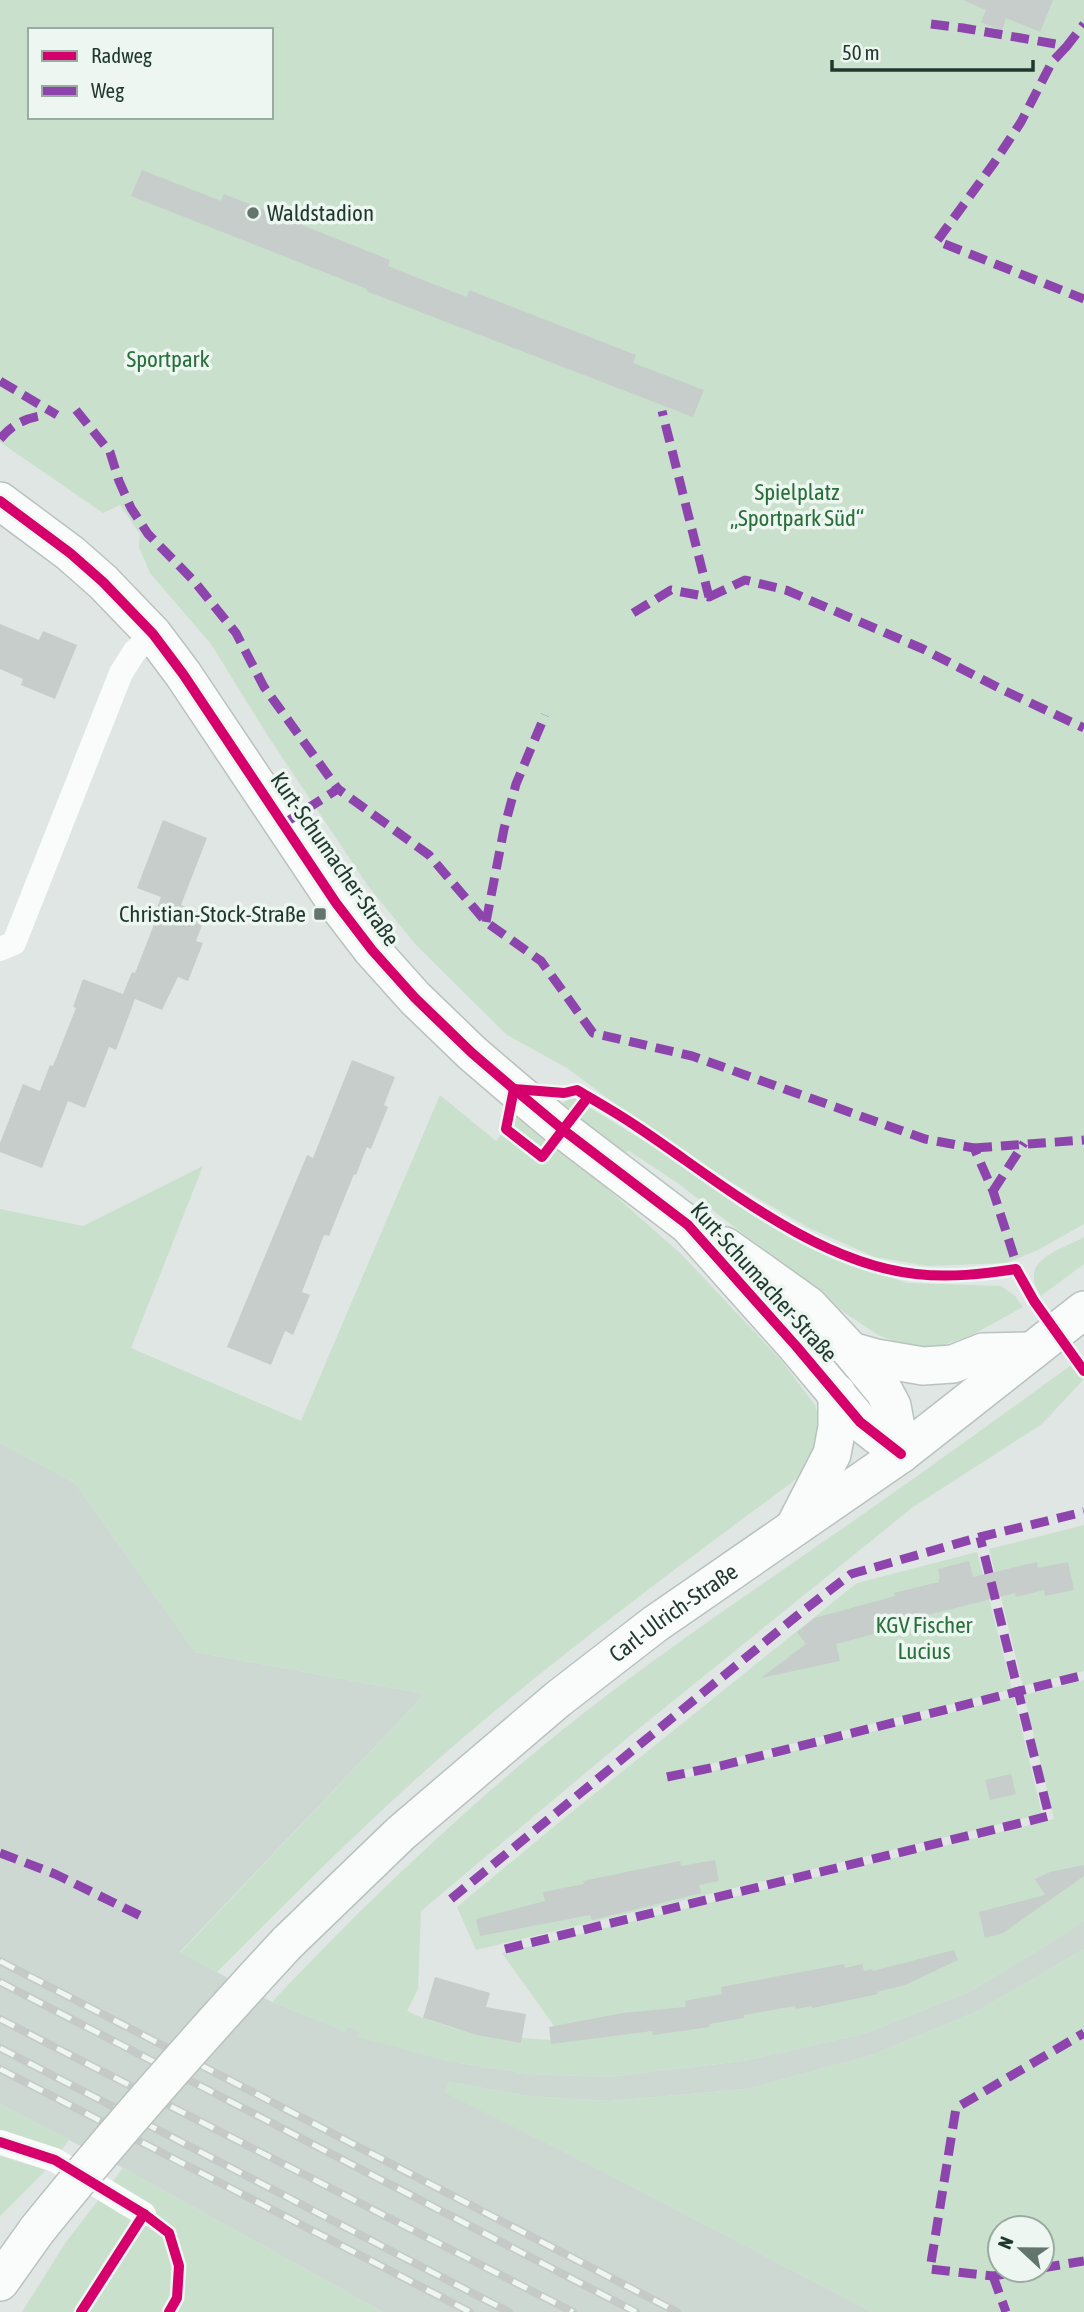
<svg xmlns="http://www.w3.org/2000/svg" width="1084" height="2312" font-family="'Asap Condensed',sans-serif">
  <rect width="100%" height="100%" fill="#e0e6e3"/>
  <polygon fill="#cdd8d2" points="0,1443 75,1483 195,1652 425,1694 180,1952 272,2002 344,2031 347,2026 360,2031 358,2036 447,2061 529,2074 608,2077 743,2061 867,2033 969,1992 1068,1932 1084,1920 1084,1949 978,2011 872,2055 747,2089 609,2101 528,2096 449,2082 445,2092 587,2163 872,2312 383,2312 123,2168 0,2104"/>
  <g fill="#c8e0cc" fill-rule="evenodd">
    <path d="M0,0H1084V1224L1038,1250L1006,1263L928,1266L875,1257L809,1228L761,1200L672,1146L567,1068L507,1035L416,945L368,886L268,736L211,644L150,573L139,547L140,534L120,505L103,513L0,442ZM30,30H271V117H30Z"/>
    <path d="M440,1095L496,1141L517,1115L592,1175L682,1255L780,1359L815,1405L823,1434L808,1467L795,1480C690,1558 584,1636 484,1720C390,1798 304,1885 217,1972L180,1953L425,1694L195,1652L75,1483L0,1443V1209L83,1226L203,1166L131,1348L301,1421Z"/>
    <polygon points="569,1098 574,1098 673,1159 771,1225 826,1255 907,1283 1001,1286 1015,1296 1023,1307 972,1335 938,1347 910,1347 878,1335 845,1313 679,1184 629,1151 625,1152 561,1105"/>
    <path d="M1084,1237V1264L1041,1296C1017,1260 1059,1251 1084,1237Z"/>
    <path d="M1070,1366L1083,1380L1042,1424L913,1507L626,1739L421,1911L418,1989L407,2011C443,2028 482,2036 521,2043L522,2038L565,2041L502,1953L1054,1819L1024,1695L1084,1680V1920L1068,1932L969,1992L867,2033L743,2061L608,2077L529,2074L447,2061L357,2037L359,2031L348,2026L345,2032L272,2002C354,1915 441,1831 533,1754C628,1675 731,1606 833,1535C913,1480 991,1423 1070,1366Z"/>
    <polygon points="1084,1525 1084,1671 1023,1686 989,1549"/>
    <polygon points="977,1552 1012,1689 666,1775 668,1782 1014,1697 1042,1814 476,1950 457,1907 562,1820 857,1583"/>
    <path d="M1084,1949V2312H872L587,2163L444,2092L449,2082L528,2096L609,2101L747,2089L872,2055L978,2011ZM1042,2228V2270H1000V2228Z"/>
    <polygon points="0,2104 69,2140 59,2153 0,2133"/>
    <polygon points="0,2156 46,2170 0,2216"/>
    <polygon points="123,2168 383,2312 22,2312 66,2242"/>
  </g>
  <g fill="#c7cdca">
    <polygon points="963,0 1053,0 1040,32 1006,18 1002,31 981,22 986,10"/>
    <polygon points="142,170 221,201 224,194 390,260 388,266 433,284 467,297 469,290 636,355 633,363 704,390 693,417 410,308 366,291 367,289 131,196"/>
    <polygon points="0,624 39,640 43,631 77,645 55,699 21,685 23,679 0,669"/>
    <polygon points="163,820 207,838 181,905 206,915 196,941 203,943 188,981 178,977 162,1010 135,999 116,1050 109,1047 85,1108 68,1101 42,1168 0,1152 0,1143 23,1084 40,1091 50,1065 53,1066 76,1008 73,1007 83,979 123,994 132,972 135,973 155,922 152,921 161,897 137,888"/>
    <polygon points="352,1060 395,1077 384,1105 388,1107 371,1149 367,1147 356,1175 354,1174 329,1236 324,1235 302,1292 310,1295 293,1335 285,1331 271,1365 227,1347 307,1155 313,1158"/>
    <polygon points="969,1561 973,1577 1037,1562 1038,1568 1068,1562 1074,1590 1045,1596 1044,1590 1016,1597 1015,1593 915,1618 916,1623 836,1644 840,1661 761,1678 806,1644 797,1632 815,1618 895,1596 894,1593 939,1582 938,1579 940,1579 938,1569"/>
    <polygon points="1011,1774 1016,1794 990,1800 985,1780"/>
    <polygon points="715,1860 719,1881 699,1885 701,1893 592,1920 590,1915 480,1936 476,1919 545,1901 543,1892 584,1884 583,1881 680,1861 681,1866"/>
    <polygon points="1084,1865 1084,1876 1003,1933 985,1938 979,1912 1045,1895 1035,1879 1050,1872"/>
    <polygon points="954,1950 958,1960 905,1985 877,1992 878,1994 812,2008 812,2006 796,2009 795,2006 744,2015 744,2018 709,2024 710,2027 653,2035 652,2031 551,2044 549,2027 623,2013 686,2007 685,2001 722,1994 721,1987 844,1964 845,1968 862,1964 864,1971 872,1969 873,1971"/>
    <polygon points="435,1977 490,1993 486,2007 526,2014 521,2043 477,2035 423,2018"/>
  </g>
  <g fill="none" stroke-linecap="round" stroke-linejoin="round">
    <g stroke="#b9c3be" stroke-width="40">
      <g id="secondary">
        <polyline points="0,501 70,553 103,582 153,634 183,674 336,903 372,950 415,998 472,1053 514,1089 562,1129 688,1225 796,1346 860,1422 901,1454"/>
        <polyline points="725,1246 808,1305 851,1351 884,1391 892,1406 901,1454"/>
        <polyline points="851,1351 876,1358 923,1366 953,1364 983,1352 1032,1351"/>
        <polyline points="796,1524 832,1454 837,1427 837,1393"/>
        <path id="s1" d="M287,1943L401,1833L558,1699L655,1624L901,1454L1084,1310"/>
        <polyline points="0,2282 37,2230"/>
      </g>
    </g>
    <g stroke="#fafbfb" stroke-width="24">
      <polyline points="0,949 14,943 121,673 135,651 153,634"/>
      <polyline points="0,2142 55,2160 144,2214"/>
    </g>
    <use href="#secondary" stroke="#fafbfb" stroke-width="37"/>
    <g stroke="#c5c9c7" stroke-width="8">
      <g id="rail">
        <polyline points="0,1961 677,2312"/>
        <polyline points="0,1982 636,2312"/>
        <polyline points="0,2019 573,2312"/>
        <polyline points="0,2048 509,2312"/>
        <polyline points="0,2069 470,2312"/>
      </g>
    </g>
    <use href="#rail" stroke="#edf6f0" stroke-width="5" stroke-dasharray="16" stroke-linecap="butt"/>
    <g stroke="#b9c3be" stroke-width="40" stroke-linecap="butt">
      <path id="secondary-bridge" d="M37,2230C117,2131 201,2036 287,1943"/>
    </g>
    <use href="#secondary-bridge" stroke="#fafbfb" stroke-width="37"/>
    <g stroke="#8e44ad" stroke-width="9" stroke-dasharray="18 9" stroke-linecap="butt">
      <polyline points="931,24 963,28 1067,46 1084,24"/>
      <polyline points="1067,46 1052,62 1021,122 994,163 937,241 1084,299"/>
      <polyline points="0,381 57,415"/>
      <polyline points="76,410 110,452 119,481 131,508 148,534 194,581 236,633 264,687 338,789"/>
      <path d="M0,439C11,426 23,419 40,416"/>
      <polyline points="709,597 745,580 786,590 923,649 1005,691 1084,728"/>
      <polyline points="633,613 671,590 709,597 662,411"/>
      <polyline points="283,824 338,789 429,855 486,922 541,961 593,1033 692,1056 925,1139 974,1148 993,1191 1020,1275"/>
      <polyline points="486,922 504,829 516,784 545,715"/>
      <polyline points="974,1148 1084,1140"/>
      <polyline points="993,1191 1024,1143"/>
      <polyline points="667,1777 720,1766 1084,1675"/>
      <polyline points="0,1853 55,1874 147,1919"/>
      <polyline points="451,1899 804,1610 851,1574 980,1537 1084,1512"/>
      <polyline points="505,1949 1049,1816 980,1537"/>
      <polyline points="1042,2268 1084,2261"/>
      <polyline points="1030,2270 993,2276 930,2269 956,2108 1084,2033"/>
      <polyline points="993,2276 1006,2312"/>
    </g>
    <g stroke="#edf6f0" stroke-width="15">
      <g id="cycleway">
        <polyline points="0,501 70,553 103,582 153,634 183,674 336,903 372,950 415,998 472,1053 514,1089 562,1129 688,1225 796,1346 860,1422 901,1454"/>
        <path d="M514,1089L564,1093L577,1090C597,1102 617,1113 636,1126C719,1181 814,1263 916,1274C950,1278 983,1274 1016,1269L1034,1301L1084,1371"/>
        <polyline points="514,1089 506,1129 542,1157 588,1097"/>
        <polyline points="0,2142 55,2160 144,2214 169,2233 179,2266 177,2298 169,2312"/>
        <polyline points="81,2312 144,2214"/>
      </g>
    </g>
    <use href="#cycleway" stroke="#d6006c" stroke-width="10"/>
  </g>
  <g fill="#63756d" stroke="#edf6f0" stroke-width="2.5">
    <circle cx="253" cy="213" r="7"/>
    <rect x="313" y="907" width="14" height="14" rx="3.5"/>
  </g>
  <g text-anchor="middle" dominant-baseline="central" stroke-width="7" stroke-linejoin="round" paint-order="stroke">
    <g font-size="23" fill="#1f382e" stroke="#edf6f0" text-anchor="start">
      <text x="267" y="213">Waldstadion</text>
      <text x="306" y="914" text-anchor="end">Christian-Stock-Straße</text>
    </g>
    <g font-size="23" fill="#296f3b" stroke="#edf6f0">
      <text x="168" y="359">Sportpark</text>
      <text x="797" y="492">Spielplatz<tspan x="797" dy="26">„Sportpark Süd“</tspan></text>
      <text x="924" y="1625">KGV Fischer<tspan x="924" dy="26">Lucius</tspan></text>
    </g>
    <g font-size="23" fill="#1f382e" stroke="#edf6f0">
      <text transform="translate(335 859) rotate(55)">Kurt-Schumacher-Straße</text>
      <text transform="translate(764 1282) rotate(48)">Kurt-Schumacher-Straße</text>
      <text stroke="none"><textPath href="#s1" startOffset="509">Carl-Ulrich-Straße</textPath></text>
    </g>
  </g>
  <rect x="28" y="28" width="245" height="91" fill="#edf6f0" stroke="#9baaa2" stroke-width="2"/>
  <rect x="42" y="51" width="35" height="10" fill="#d6006c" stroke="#9baaa2" stroke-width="2"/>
  <text x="91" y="63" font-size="21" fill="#1f382e">Radweg</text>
  <rect x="42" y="86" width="35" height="10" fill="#8e44ad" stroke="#9baaa2" stroke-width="2"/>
  <text x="91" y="98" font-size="21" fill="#1f382e">Weg</text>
  <g transform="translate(1021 2249) rotate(292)"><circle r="33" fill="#edf6f0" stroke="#9baaa2" stroke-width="2"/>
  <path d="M0-5L12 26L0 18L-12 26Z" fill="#63756d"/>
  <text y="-10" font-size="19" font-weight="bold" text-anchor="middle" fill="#1f382e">N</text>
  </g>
  <path d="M832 60v10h201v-10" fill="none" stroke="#1f382e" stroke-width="3.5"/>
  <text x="842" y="60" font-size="21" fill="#1f382e" stroke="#edf6f0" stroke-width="5" paint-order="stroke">50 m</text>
</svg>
